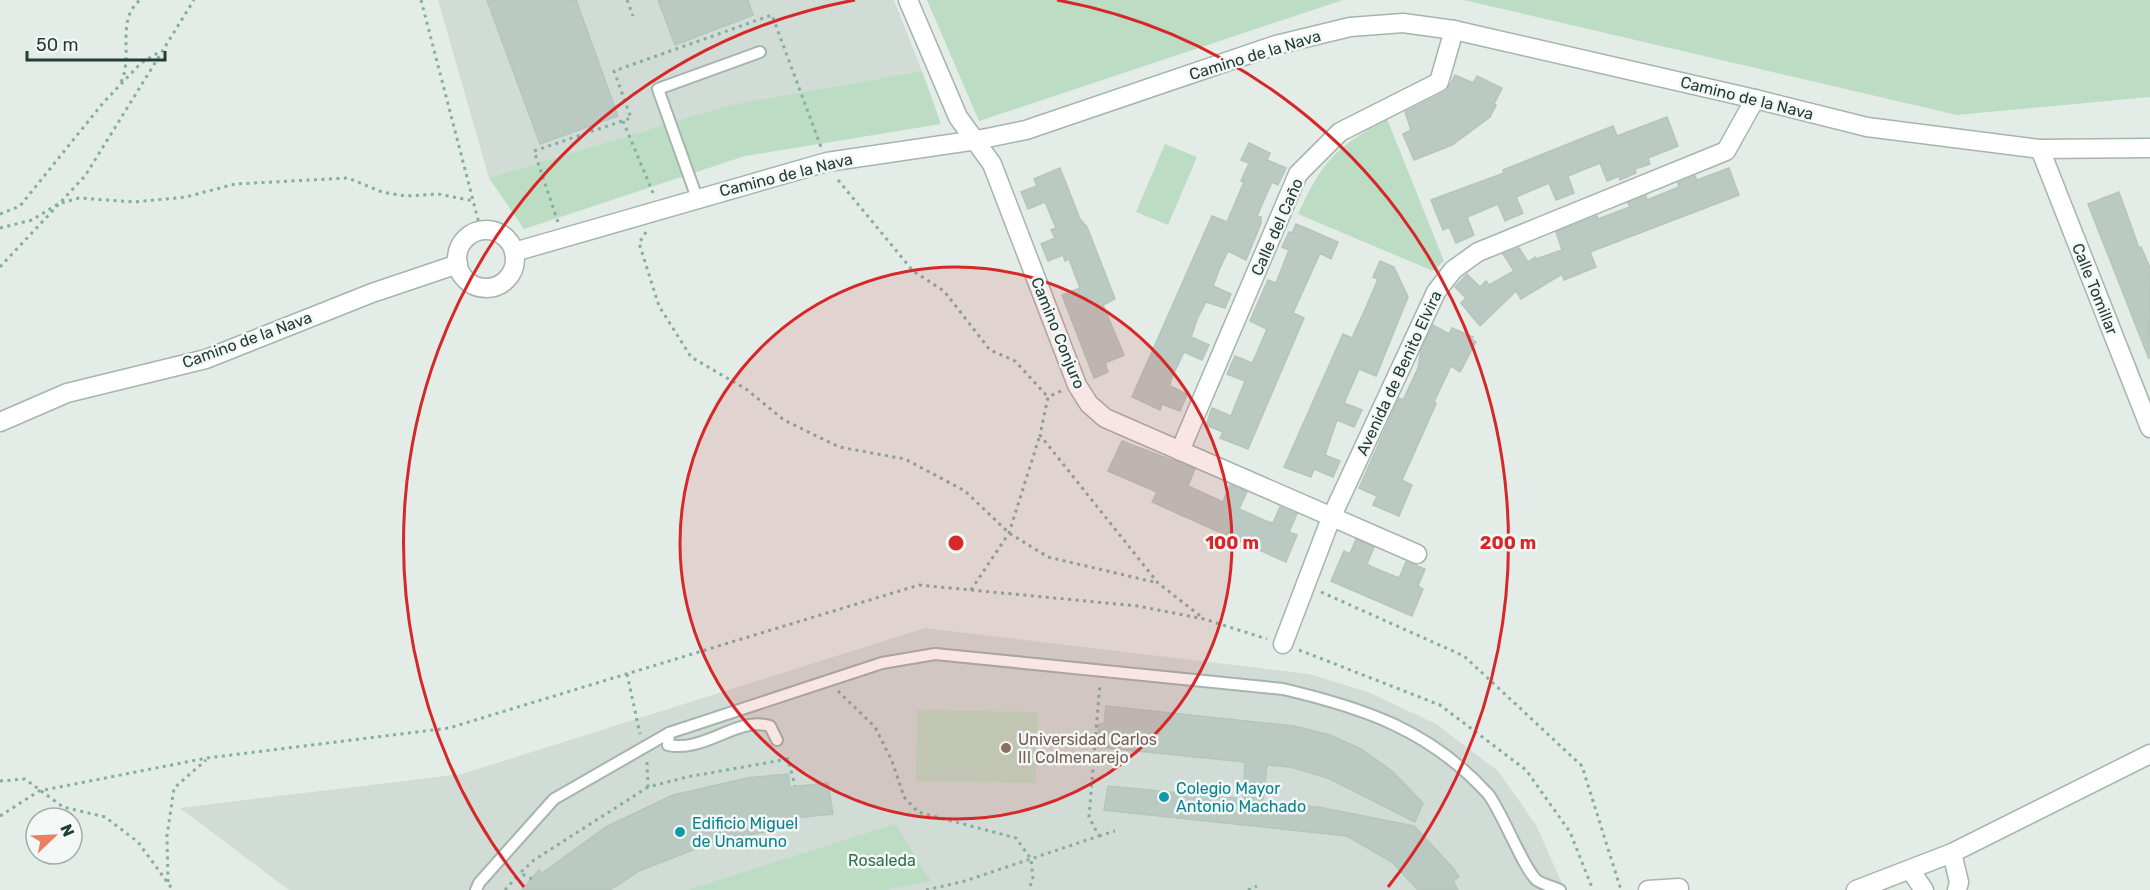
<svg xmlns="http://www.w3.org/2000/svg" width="2150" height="890" font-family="Rubik,sans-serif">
  <rect width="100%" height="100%" fill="#e3ece7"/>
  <g fill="#d1dcd6">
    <polygon points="438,0 894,0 922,71 729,105 489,178"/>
    <polygon points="925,628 1309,674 1368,692 1436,724 1498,771 1536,825 1565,890 289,890 180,808 462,774"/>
  </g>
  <g fill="#bddcc4">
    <polygon points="927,0 1343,0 979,121"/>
    <polygon points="1464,0 2150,0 2150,97 1957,115"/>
    <polygon points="922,71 941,124 745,156 524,229 489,178 729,105"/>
    <path d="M1387,119L1444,261L1433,271L1298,214C1323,160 1335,148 1387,119Z"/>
    <polygon points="1165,144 1197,157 1168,225 1136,212"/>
    <polygon points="917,710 1037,712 1036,783 916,781"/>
    <polygon points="895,824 931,881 886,890 687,890"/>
  </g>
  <g fill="#bbc9c3" stroke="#b5c5be" stroke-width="1.5">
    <polygon points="487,0 576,0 618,116 540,144"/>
    <polygon points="658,0 748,0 753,15 675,45"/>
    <polygon points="1455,75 1473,83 1477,76 1502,88 1494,104 1496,105 1490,117 1452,145 1414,160 1403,134 1411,130 1405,112 1447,91"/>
    <polygon points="1667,117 1678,146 1648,158 1650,164 1635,169 1636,173 1620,180 1619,176 1607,181 1600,163 1568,176 1574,193 1556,200 1549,183 1516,197 1523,213 1505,221 1498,204 1467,217 1474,235 1456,243 1449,227 1443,230 1431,200 1504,173 1503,170 1613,126 1617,136"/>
    <polygon points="1249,143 1270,153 1267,160 1286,168 1278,185 1272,182 1257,216 1261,217 1261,223 1246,260 1228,251 1219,270 1213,286 1231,294 1225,308 1206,302 1198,317 1191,337 1209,345 1202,360 1184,352 1171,379 1170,386 1187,394 1180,411 1162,404 1160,410 1132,397 1212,216 1227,222 1244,182 1241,181 1249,163 1241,160"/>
    <polygon points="1060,168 1080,219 1087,227 1115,299 1103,305 1124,355 1105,363 1108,372 1094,378 1062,295 1080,288 1069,259 1065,261 1063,255 1048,261 1041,244 1055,238 1051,230 1056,228 1045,202 1028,209 1021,192 1037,186 1034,179"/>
    <polygon points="1729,168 1739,195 1590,252 1596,267 1564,280 1562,274 1521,299 1516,291 1480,326 1461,303 1466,298 1455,287 1467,274 1480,287 1486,281 1489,285 1514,271 1503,254 1519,248 1528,262 1535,257 1536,259 1562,250 1556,232 1597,216 1598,219 1630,207 1628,203 1646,196 1647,200 1679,187 1678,183 1695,176 1697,180"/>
    <polygon points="2119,192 2139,248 2141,247 2150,268 2149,359 2088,204"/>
    <polygon points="1296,224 1338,242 1331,259 1320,253 1293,313 1304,318 1248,449 1220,438 1223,432 1206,425 1212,408 1231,416 1245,381 1227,374 1235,356 1252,363 1255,357 1267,329 1250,321 1268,280 1276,283 1289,250 1282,247 1289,232 1292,233"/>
    <polygon points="1380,261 1394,267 1408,297 1376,376 1359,369 1344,403 1362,410 1354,427 1337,420 1325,455 1340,461 1333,477 1314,469 1311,477 1284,467 1343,334 1352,338 1367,305 1378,279 1373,277"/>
    <polygon points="1433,325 1449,334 1452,328 1473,337 1471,339 1476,342 1460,372 1451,366 1434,402 1436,404 1402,480 1412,485 1399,516 1373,505 1377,496 1359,488 1399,398 1403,400 1418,368 1421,350"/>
    <polygon points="1122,441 1195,469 1188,486 1223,502 1230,485 1247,492 1239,509 1266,521 1273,523 1280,507 1297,514 1289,532 1297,535 1286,562 1152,502 1157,492 1108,471"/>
    <polygon points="1356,539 1374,547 1367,564 1372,567 1399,578 1406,562 1425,569 1418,586 1423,589 1412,616 1331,581 1344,551 1350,554"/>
    <polygon points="1106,706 1294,726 1330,735 1361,749 1392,771 1423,803 1415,822 1328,778 1290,767 1267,765 1263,801 1318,807 1414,826 1453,868 1459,877 1453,881 1458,890 1418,890 1392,862 1347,836 1104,810 1108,786 1243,799 1245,762 1097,747 1099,724 1104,724"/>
    <polygon points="788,774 790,787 828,783 833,814 793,818 795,830 775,830 713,842 639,871 610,890 522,890 539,870 542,873 606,827 673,795 747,778"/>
  </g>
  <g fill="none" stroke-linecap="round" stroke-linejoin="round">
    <g stroke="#a6b4ae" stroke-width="14">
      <g id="service">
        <polyline points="697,198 658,89 760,52"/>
        <path d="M669,733L668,745C705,753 737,716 770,726L777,740"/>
        <path d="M476,890L479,883L554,799L669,733L882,663L935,654L1283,689C1364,708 1430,730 1488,794C1502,811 1525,873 1538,881C1545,885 1553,887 1560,890"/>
      </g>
    </g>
    <g stroke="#a6b4ae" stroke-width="21">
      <g id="minor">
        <polyline points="908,0 958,117 992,164 1077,385 1089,404 1105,418 1417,554"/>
        <polyline points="2040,149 2150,428"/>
        <circle cx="486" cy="259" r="29"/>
        <polyline points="0,422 67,393 206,359 372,293 458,264"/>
        <polyline points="1180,451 1298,174 1340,132 1439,82 1454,30"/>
        <polyline points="1283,644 1331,518 1436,292 1453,270 1478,252 1726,151 1755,99"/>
        <polyline points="1648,890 1679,888"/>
      </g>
    </g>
    <g stroke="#a6b4ae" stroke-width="21">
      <g id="tertiary">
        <polyline points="514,252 827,162 977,140 1026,130 1276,45 1350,27 1403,23 1454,30 1755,99 1867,127 2040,149 2150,148"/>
        <polyline points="1952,853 1959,882 1957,890"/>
        <polyline points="1911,871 1924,890"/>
        <polyline points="1856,890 1952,853 2150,754"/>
      </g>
    </g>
    <g stroke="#85aea0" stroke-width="3" stroke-dasharray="3 4.5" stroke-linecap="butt">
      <polyline points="421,0 481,231"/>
      <polyline points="627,0 633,16"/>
      <path d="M121,82C134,55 115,21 140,0"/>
      <polyline points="623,121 653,193"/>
      <polyline points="838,180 913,271 944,291 990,350 1015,361 1048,397"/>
      <polyline points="0,214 20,206 103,103 141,63 161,51"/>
      <polyline points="558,222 534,151 631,118 614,71 772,15 821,147"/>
      <polyline points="0,228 32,220 58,204 79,198 134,202 186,197 235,184 348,178 382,192 406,196 438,194 474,201"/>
      <polyline points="646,232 639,243 659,306 691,357 746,389 784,420 839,447 905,459 965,491 1009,533 1048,557 1158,583"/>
      <polyline points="0,267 85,176 194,0"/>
      <polyline points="1061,391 1048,397 1040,435 1158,583 1203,618"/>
      <polyline points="971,590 1009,533 1040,435"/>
      <polyline points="1321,592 1464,656 1582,766 1621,890"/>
      <polyline points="1299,650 1440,705 1526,770 1570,832 1593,890"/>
      <polyline points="627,674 640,734"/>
      <polyline points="838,691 875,727 892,761 904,797 918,812 1016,838 1031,859 1033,880 1028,890"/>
      <polyline points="647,762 648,787 687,777 788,759 795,786"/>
      <polyline points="0,781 25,779 63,807 105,817 138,842 173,890"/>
      <polyline points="0,816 39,791 207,758 449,728 919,585 1138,606 1204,619 1267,639"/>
      <polyline points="1099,836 1115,831"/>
      <polyline points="532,879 520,873 534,860 648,787"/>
      <polyline points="168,882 167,836 174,788 206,760"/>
      <polyline points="505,890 520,873"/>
      <polyline points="926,890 965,881 1099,836 1089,817 1100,683"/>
      <polyline points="1248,890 1257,886"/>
    </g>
    <use href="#service" stroke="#fff" stroke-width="10"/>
    <use href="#minor" stroke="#fff" stroke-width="18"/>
    <use href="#tertiary" stroke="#fff" stroke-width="18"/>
  </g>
  <circle cx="956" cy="543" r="276" fill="#d62828" fill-opacity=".12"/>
  <g fill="none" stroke="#d62828" stroke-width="3">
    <circle cx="956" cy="543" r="276"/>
    <path d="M524 887A552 552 0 0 1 855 0M1057 0A552 552 0 0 1 1388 887"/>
  </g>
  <circle fill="#8d6e63" stroke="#f3f8f6" stroke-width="2" cx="1006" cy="748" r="6"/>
  <g fill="#0f9aa8" stroke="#f3f8f6" stroke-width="2">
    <circle cx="1164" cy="797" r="6"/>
    <circle cx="680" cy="832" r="6"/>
  </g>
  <g text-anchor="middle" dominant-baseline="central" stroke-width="5" stroke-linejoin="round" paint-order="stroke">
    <g font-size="16" fill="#233c35" stroke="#f3f8f6">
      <text transform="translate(1255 55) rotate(-17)">Camino de la Nava</text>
      <text transform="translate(1747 98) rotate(14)">Camino de la Nava</text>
      <text transform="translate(786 175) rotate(-14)">Camino de la Nava</text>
      <text transform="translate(1277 227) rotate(-66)">Calle del Caño</text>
      <text transform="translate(2095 289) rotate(68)">Calle Tomillar</text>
      <text transform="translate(1058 333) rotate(68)">Camino Conjuro</text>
      <text transform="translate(247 340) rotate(-20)">Camino de la Nava</text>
      <text transform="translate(1399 373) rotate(-65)">Avenida de Benito Elvira</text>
    </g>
    <g font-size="16" fill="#785e54" stroke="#f3f8f6" text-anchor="start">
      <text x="1018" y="739">Universidad Carlos<tspan x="1018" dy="18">III Colmenarejo</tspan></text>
    </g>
    <g font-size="16" fill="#0d838f" stroke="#f3f8f6" text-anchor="start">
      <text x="1176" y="788">Colegio Mayor<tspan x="1176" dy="18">Antonio Machado</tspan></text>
      <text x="692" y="823">Edificio Miguel<tspan x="692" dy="18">de Unamuno</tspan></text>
    </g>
    <g font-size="16" fill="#307147" stroke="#f3f8f6">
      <text x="882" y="860">Rosaleda</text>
    </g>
  </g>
  <circle cx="956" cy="543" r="9" fill="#d62828" stroke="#f3f8f6" stroke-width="3"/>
  <g font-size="18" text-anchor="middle" font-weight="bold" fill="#d62828" stroke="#f3f8f6" stroke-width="5" stroke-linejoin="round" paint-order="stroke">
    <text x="1232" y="549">100 m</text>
    <text x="1508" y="549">200 m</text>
  </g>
  <g transform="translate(54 836) rotate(67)"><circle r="28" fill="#f3f8f6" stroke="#a0ada9" stroke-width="1.5"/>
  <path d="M0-4.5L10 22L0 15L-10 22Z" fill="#ea8062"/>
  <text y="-9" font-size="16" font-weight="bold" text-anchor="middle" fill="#233c35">N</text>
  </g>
  <path d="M27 51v9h138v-9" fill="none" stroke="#233c35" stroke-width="3"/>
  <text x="36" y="51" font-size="18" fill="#233c35" stroke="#f3f8f6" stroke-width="4.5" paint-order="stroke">50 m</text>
</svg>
